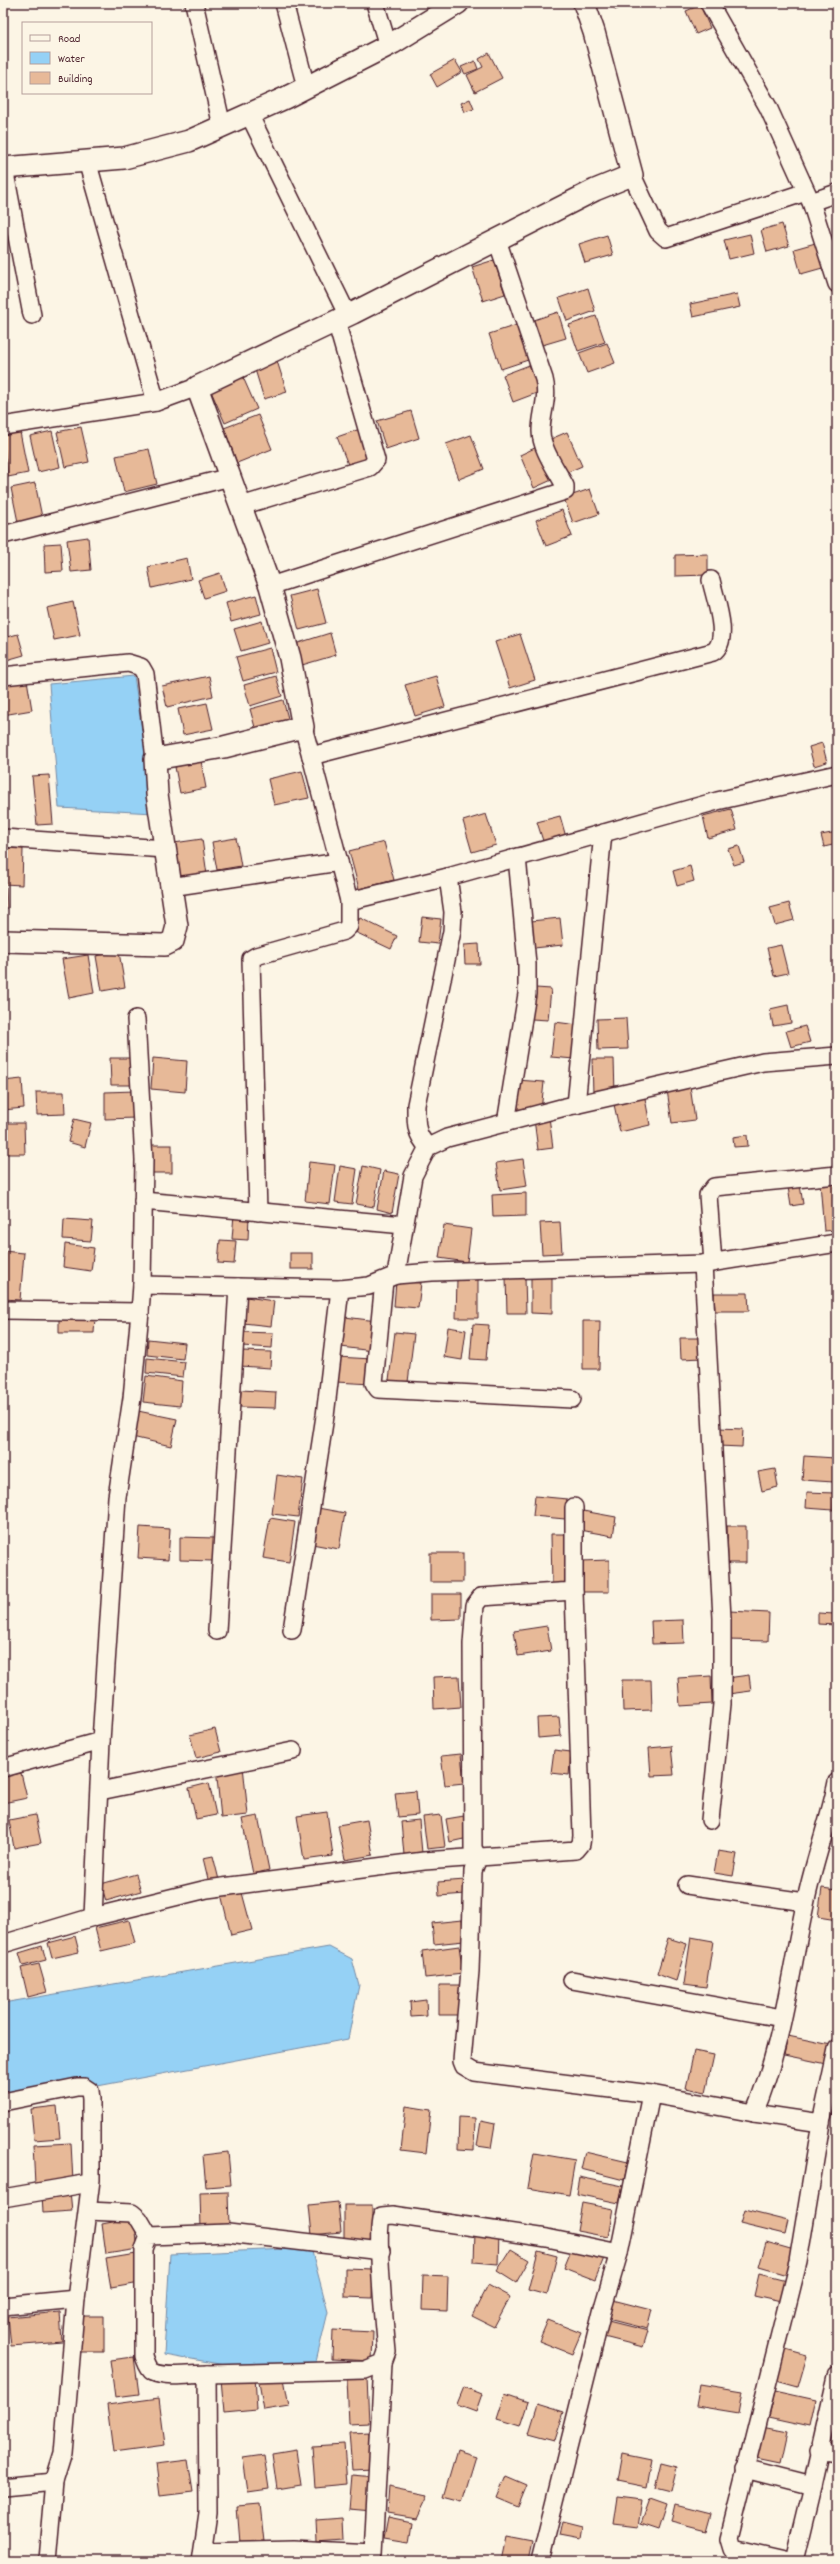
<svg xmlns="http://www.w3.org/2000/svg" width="840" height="2564" font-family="Dekko,sans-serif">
  <rect width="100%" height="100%" fill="#fcf5e5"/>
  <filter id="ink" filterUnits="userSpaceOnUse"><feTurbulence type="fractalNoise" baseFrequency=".025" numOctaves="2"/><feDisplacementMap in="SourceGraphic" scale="8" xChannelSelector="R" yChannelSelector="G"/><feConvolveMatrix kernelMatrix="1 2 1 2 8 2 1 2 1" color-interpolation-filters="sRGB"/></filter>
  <g filter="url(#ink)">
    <g fill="#95d1f5" stroke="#778aa4">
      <polygon points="134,676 154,813 59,808 49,684"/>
      <polygon points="329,1947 352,1959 359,1985 348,2039 7,2103 3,2095 3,2003"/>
      <polygon points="311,2248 328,2312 314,2370 285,2376 164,2354 170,2254"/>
    </g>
    <g fill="#e7b998" stroke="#4a1f2b">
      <polygon points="612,3 630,3 630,4 615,10"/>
      <polygon points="700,5 710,28 696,34 686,11"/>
      <polygon points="489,53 502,78 475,92 467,75 483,67 479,59"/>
      <polygon points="455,60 462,72 437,87 430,74"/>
      <polygon points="475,61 478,69 465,74 461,67"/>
      <polygon points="470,99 474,109 465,112 461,103"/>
      <polygon points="782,224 789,246 767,252 761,230"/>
      <polygon points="750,234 754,253 729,259 724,240"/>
      <polygon points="607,235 613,255 585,263 579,244"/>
      <polygon points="819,242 826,267 801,274 794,249"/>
      <polygon points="494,260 505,294 483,301 472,267"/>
      <polygon points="588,288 595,311 567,321 559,298"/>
      <polygon points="737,294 740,307 693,317 690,304"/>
      <polygon points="558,312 566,338 539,346 531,321"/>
      <polygon points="596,316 605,342 578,351 569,325"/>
      <polygon points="520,324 531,359 501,369 489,334"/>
      <polygon points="607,343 615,363 587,373 579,353"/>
      <polygon points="276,358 287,392 264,399 254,366"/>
      <polygon points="532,364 542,391 513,402 503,375"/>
      <polygon points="242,375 257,409 225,423 210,389"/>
      <polygon points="411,411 419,438 386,449 377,421"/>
      <polygon points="258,415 272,449 237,463 224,428"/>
      <polygon points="81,427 89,462 65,467 57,432"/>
      <polygon points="360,429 371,458 349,467 337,437"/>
      <polygon points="52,431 60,467 38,472 30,436"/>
      <polygon points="20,432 28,473 8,477 3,436"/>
      <polygon points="567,432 582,466 561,475 546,441"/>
      <polygon points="471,435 484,469 459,479 446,444"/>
      <polygon points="541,445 556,478 534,488 520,455"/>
      <polygon points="149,449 157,484 124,492 116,456"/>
      <polygon points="35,483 43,522 19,527 11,488"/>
      <polygon points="590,489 599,514 573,523 564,498"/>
      <polygon points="562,510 572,536 546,546 536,520"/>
      <polygon points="88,537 91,570 71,572 67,540"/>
      <polygon points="61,543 63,571 45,572 44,544"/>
      <polygon points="708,554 708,575 675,576 675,555"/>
      <polygon points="187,558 191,579 152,588 148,567"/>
      <polygon points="220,573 226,591 204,598 198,580"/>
      <polygon points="317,589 326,623 299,630 290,596"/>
      <polygon points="256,595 261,614 231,622 226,603"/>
      <polygon points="73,602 80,635 54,640 47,608"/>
      <polygon points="262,621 268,643 241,651 234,629"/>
      <polygon points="330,633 336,655 302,665 295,644"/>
      <polygon points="18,634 24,655 3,661 3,638"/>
      <polygon points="520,634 535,680 510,688 495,642"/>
      <polygon points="270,648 276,672 243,681 236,657"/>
      <polygon points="209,676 213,696 167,707 162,686"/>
      <polygon points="276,676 282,696 250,706 244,685"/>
      <polygon points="436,676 445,707 415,716 405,685"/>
      <polygon points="27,680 32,710 3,715 3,685"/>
      <polygon points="283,700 289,722 256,731 250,709"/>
      <polygon points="207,703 213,729 183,735 178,709"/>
      <polygon points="822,743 827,762 814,766 809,747"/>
      <polygon points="201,761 206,788 180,793 175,767"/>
      <polygon points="302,771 309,798 274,805 268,779"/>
      <polygon points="49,775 53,824 37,825 32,776"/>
      <polygon points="731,809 737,830 708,838 703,816"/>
      <polygon points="486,814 496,845 472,852 463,821"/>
      <polygon points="560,816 566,837 544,844 537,822"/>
      <polygon points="837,832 837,844 824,847 821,835"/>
      <polygon points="236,838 241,866 217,870 212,842"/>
      <polygon points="202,839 207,875 178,879 174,843"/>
      <polygon points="384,842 394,880 359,889 349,851"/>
      <polygon points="739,846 744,862 734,865 728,849"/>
      <polygon points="3,848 23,849 22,885 3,884"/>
      <polygon points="690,866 694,881 677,886 673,871"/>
      <polygon points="3,887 6,887 7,909 3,909"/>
      <polygon points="789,903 794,920 775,925 770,908"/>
      <polygon points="422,917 441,919 438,944 419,942"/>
      <polygon points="360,918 397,936 391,949 353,931"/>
      <polygon points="560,918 563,945 534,948 531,921"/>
      <polygon points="479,944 480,964 465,964 464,945"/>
      <polygon points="781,945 788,973 774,976 767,948"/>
      <polygon points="119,952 125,987 102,991 96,956"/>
      <polygon points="88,955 94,993 69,998 62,959"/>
      <polygon points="536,988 551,989 548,1020 532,1019"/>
      <polygon points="788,1005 791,1023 773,1026 770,1009"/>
      <polygon points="626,1018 628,1049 598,1050 597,1019"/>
      <polygon points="555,1022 578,1025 574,1059 551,1057"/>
      <polygon points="805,1026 810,1042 791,1047 786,1031"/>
      <polygon points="110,1058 136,1058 136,1085 111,1085"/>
      <polygon points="153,1058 187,1061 185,1092 151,1089"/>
      <polygon points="592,1059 614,1059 615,1094 593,1094"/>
      <polygon points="22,1079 24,1108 3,1110 3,1081"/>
      <polygon points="517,1080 544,1082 541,1111 515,1109"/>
      <polygon points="690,1086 695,1120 672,1123 667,1090"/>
      <polygon points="135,1091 135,1118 105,1119 105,1092"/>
      <polygon points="36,1092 64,1092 65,1114 37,1115"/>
      <polygon points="644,1093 650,1125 620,1132 613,1100"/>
      <polygon points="549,1117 553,1148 538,1150 534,1119"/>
      <polygon points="74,1119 91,1123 85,1147 68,1142"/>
      <polygon points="3,1123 24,1123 25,1154 3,1154"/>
      <polygon points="747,1135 748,1146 734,1147 733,1137"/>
      <rect x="150" y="1145" width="22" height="28"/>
      <polygon points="523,1159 527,1186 500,1190 496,1163"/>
      <polygon points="309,1162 335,1165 330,1204 305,1201"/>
      <polygon points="340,1166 357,1169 352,1204 335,1202"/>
      <polygon points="363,1166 380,1170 374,1207 356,1204"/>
      <polygon points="384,1171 399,1174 392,1213 377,1209"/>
      <polygon points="837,1182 837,1230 824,1231 820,1183"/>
      <polygon points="800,1185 803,1204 791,1206 788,1187"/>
      <polygon points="526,1193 526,1216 493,1217 492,1195"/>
      <polygon points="234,1214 249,1215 248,1240 232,1239"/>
      <polygon points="64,1219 93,1221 91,1241 63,1239"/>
      <polygon points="560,1222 562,1253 542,1254 540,1223"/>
      <polygon points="444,1225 471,1229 467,1262 439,1258"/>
      <polygon points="220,1240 236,1241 234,1264 218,1263"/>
      <polygon points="65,1244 94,1248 91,1271 63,1267"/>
      <polygon points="3,1251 24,1253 20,1300 3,1299"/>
      <rect x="290" y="1253" width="23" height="16"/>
      <polygon points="531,1274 552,1274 552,1314 531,1313"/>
      <polygon points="506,1277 525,1277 526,1313 507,1313"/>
      <polygon points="457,1279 478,1279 478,1318 456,1318"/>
      <polygon points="396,1281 421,1283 418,1308 394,1306"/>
      <polygon points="714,1293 748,1293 749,1311 715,1311"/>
      <polygon points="246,1297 274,1301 271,1326 243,1323"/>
      <polygon points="59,1315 95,1316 94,1333 59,1333"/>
      <polygon points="345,1317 377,1321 373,1351 341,1347"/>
      <polygon points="583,1321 600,1321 599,1369 583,1369"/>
      <polygon points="473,1324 489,1325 486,1360 470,1359"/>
      <polygon points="448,1327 466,1330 462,1360 444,1357"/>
      <polygon points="242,1332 273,1333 272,1348 242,1346"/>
      <polygon points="395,1332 414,1334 407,1390 388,1388"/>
      <polygon points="680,1338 702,1338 703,1358 681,1359"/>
      <polygon points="148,1339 185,1343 183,1359 147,1355"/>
      <polygon points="241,1351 271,1352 270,1368 240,1366"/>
      <polygon points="337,1357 372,1359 371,1384 336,1382"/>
      <polygon points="147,1358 185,1362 183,1377 146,1373"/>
      <polygon points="146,1376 182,1381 180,1406 143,1402"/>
      <polygon points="241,1390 276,1392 275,1408 240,1407"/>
      <polygon points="138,1411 177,1419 171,1446 132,1437"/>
      <polygon points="719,1428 743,1429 742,1447 718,1446"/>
      <polygon points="804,1456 835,1458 834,1482 802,1480"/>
      <polygon points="775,1469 778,1487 762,1491 758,1472"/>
      <polygon points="277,1475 303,1479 298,1517 272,1514"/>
      <polygon points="807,1492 834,1493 833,1510 806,1508"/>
      <polygon points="535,1496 567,1499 565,1519 533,1516"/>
      <polygon points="318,1508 345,1513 339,1549 312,1544"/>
      <polygon points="583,1511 616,1517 613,1536 579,1530"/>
      <polygon points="270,1518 295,1522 289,1562 263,1558"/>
      <polygon points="727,1526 746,1526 746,1563 728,1563"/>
      <polygon points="140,1527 170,1529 168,1560 138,1558"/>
      <polygon points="551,1534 569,1534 571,1586 552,1587"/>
      <polygon points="180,1537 214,1538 213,1561 180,1560"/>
      <rect x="430" y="1553" width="33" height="29"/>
      <polygon points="609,1560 609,1592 581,1592 581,1561"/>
      <polygon points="431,1594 461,1594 461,1619 431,1620"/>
      <polygon points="729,1611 769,1613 768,1641 728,1640"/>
      <polygon points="818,1613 835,1614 835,1625 818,1624"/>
      <polygon points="683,1620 684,1643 652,1644 651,1621"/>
      <polygon points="547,1626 551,1651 518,1656 514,1631"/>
      <polygon points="749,1675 751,1691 728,1694 727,1678"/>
      <polygon points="459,1676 461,1707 434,1709 433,1677"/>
      <polygon points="711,1676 712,1704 680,1706 678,1678"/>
      <polygon points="622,1680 651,1680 652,1710 623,1711"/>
      <polygon points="559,1717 561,1736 538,1738 537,1718"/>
      <polygon points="215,1729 221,1752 196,1758 190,1735"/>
      <polygon points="671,1746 674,1775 651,1776 649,1748"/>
      <polygon points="554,1750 571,1752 569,1775 551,1773"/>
      <polygon points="461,1754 464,1783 445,1785 441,1756"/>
      <polygon points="243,1766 248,1815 221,1818 216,1768"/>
      <polygon points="21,1773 27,1798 3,1803 3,1777"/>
      <polygon points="209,1783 216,1815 196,1819 189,1788"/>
      <polygon points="416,1791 418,1815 398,1817 395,1793"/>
      <polygon points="327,1812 333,1856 304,1860 297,1816"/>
      <polygon points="35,1815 41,1843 14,1848 9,1820"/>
      <polygon points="441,1815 445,1847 427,1849 423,1817"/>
      <polygon points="258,1816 269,1870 253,1874 242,1819"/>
      <polygon points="464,1816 468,1838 450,1842 446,1819"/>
      <polygon points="367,1820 373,1855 345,1860 338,1825"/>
      <polygon points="419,1820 422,1853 404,1855 401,1822"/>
      <polygon points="718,1851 737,1854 733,1876 714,1873"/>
      <polygon points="213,1856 219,1880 209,1883 203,1858"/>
      <polygon points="136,1874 141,1891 106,1901 101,1884"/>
      <polygon points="465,1880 466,1894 439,1896 438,1882"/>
      <polygon points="822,1888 837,1890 837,1920 818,1917"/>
      <polygon points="241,1889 252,1930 231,1935 221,1894"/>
      <polygon points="129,1920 135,1943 101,1951 95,1928"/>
      <polygon points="462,1920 464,1941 434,1944 432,1923"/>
      <polygon points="75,1936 79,1952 52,1958 48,1943"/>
      <polygon points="691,1937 713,1941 706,1987 684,1984"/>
      <polygon points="668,1938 687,1944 676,1981 657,1974"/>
      <polygon points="42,1946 46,1960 23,1966 19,1953"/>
      <polygon points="459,1946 463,1974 425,1978 422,1951"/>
      <polygon points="39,1964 47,1992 28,1997 21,1968"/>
      <polygon points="439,1985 463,1985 462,2015 439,2015"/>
      <polygon points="426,2000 427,2016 411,2017 410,2002"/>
      <polygon points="788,2036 831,2045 827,2064 784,2055"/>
      <polygon points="694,2051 714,2055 706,2092 686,2088"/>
      <polygon points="57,2106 60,2138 34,2140 31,2109"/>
      <polygon points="406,2106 431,2110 426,2153 401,2150"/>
      <polygon points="459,2117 475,2118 474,2150 458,2149"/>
      <polygon points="481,2121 495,2124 491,2148 477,2146"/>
      <polygon points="71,2143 73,2182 35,2184 33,2145"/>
      <polygon points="228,2152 231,2185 206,2187 203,2155"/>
      <polygon points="585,2152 628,2162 624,2180 581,2169"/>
      <polygon points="534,2153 575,2160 569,2195 528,2188"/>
      <polygon points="579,2177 623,2186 619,2203 576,2194"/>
      <polygon points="70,2191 72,2211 43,2213 42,2193"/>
      <polygon points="228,2192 229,2227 201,2228 200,2193"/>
      <polygon points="338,2202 341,2232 312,2235 309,2205"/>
      <polygon points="582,2203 613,2209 608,2237 577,2231"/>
      <rect x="344" y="2205" width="28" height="36"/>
      <polygon points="744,2210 788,2221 785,2234 740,2223"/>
      <polygon points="134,2218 138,2249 106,2254 102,2224"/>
      <polygon points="475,2232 499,2233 498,2264 474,2262"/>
      <polygon points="766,2242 794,2250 787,2275 759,2267"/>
      <polygon points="573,2246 604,2258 595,2280 564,2268"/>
      <polygon points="511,2249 529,2260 516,2283 497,2271"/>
      <polygon points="538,2251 557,2256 547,2295 528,2290"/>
      <polygon points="136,2254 140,2283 111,2288 106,2259"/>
      <polygon points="345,2268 373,2269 372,2298 345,2297"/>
      <polygon points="759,2274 786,2281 781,2302 754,2296"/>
      <polygon points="423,2275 448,2276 447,2311 422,2310"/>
      <polygon points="488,2285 510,2297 494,2327 472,2316"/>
      <polygon points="609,2299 652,2310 647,2329 604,2318"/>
      <polygon points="60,2312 62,2342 11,2346 8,2317"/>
      <polygon points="79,2316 104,2316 104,2352 78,2352"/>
      <polygon points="548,2320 581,2333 572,2354 539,2341"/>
      <polygon points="604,2320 648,2331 643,2347 600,2336"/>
      <polygon points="333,2330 373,2332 372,2361 332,2359"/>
      <polygon points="782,2349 807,2356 798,2387 773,2380"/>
      <polygon points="134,2357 139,2394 115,2397 110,2360"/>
      <polygon points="283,2373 289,2406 264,2410 258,2377"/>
      <polygon points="255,2376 257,2410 224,2413 221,2379"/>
      <polygon points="367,2378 369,2423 349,2424 347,2379"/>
      <polygon points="700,2384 743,2391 739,2413 696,2406"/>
      <polygon points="464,2387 482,2394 476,2411 457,2404"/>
      <polygon points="775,2391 816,2400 810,2427 769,2418"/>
      <polygon points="505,2394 528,2402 520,2426 497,2419"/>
      <polygon points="159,2398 165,2445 113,2452 107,2405"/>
      <polygon points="538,2404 564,2412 555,2440 529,2433"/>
      <polygon points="763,2427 788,2432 781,2464 757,2459"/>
      <polygon points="370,2432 373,2469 352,2470 349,2433"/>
      <polygon points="344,2444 347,2484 315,2487 312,2446"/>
      <polygon points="296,2450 301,2485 277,2489 272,2454"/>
      <polygon points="457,2450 476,2456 462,2502 443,2497"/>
      <polygon points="623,2453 652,2459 647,2487 618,2481"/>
      <polygon points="264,2455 269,2489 248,2492 243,2458"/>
      <polygon points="188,2460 193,2492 160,2496 156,2464"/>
      <polygon points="661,2463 677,2467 671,2492 655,2488"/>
      <polygon points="352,2475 374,2477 372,2512 349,2510"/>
      <polygon points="506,2476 527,2485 518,2507 497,2498"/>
      <polygon points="389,2487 428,2495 417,2518 387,2513"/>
      <polygon points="617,2497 642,2500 638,2527 613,2524"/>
      <polygon points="650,2499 667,2505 659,2530 641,2524"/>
      <polygon points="260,2504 264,2541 240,2543 237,2506"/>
      <polygon points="675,2504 711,2513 706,2531 671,2522"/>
      <polygon points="388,2517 412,2522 409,2542 384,2538"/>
      <polygon points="343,2518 344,2540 317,2542 316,2520"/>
      <polygon points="562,2522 582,2527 580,2540 559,2536"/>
      <polygon points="506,2537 532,2542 528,2561 501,2561"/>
    </g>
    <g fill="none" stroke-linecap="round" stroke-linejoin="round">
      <g stroke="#4a1f2b" stroke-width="20">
        <g id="minor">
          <polyline points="194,3 222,126"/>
          <polyline points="284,3 306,87"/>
          <polyline points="375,3 388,46"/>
          <polyline points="709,3 768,107 811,202 837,193"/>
          <polyline points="249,114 348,316"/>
          <polyline points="87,161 156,402"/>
          <polyline points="4,168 32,315"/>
          <polyline points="632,175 658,231 666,238 806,192"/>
          <polyline points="811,202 837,284"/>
          <polyline points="3,426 156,402 197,387"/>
          <polyline points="241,506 370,467 376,460 336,321"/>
          <polyline points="3,535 230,477"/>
          <path d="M270,586L565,491V486C557,470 541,449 541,431C541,413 549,398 544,379L497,240"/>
          <polyline points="3,676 128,663 141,667 145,674 155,759"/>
          <path d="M303,727L311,756L713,652C731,640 715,599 711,580"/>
          <polyline points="311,756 339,862"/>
          <polyline points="3,838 165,849"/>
          <polyline points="170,887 339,862 349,901 448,877 717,801 837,774"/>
          <polyline points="136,1019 144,1160 142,1285"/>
          <polyline points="576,1105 603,833"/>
          <polyline points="506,1123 527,994 527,964 517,857"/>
          <path d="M428,1147C415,1134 416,1122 416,1105L452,931L453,912L448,877"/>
          <polyline points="143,1201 404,1225"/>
          <polyline points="258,1212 251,959 256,956 344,931 349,926 349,901"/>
          <polyline points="713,1263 708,1195 714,1187 837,1175"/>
          <polyline points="703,1264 722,1618 722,1704 710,1820"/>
          <polyline points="396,1275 413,1176 428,1147 447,1138 561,1108 763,1062 837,1056"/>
          <polyline points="384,1281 374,1383 378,1389 572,1399"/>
          <polyline points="3,1310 140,1312 142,1285 340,1289 369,1286 396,1275 432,1272 703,1264 837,1243"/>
          <polyline points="574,1507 574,1591 481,1597 475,1605 472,1644 473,1848 478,1858 473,1871 470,1971 462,2061 464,2066 474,2072 651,2094"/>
          <polyline points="292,1630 325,1416 340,1289"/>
          <polyline points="217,1631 238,1287"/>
          <polyline points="101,1741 117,1497 132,1398 140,1312"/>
          <polyline points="3,1768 101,1741 93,1917"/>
          <polyline points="100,1791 293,1751"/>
          <polyline points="687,1885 805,1902"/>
          <polyline points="3,1944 93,1917 207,1889 424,1861 576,1850 581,1844 582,1836 574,1591"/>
          <polyline points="572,1980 782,2018"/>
          <polyline points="3,2102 77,2087 84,2087 90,2091 91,2099 91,2180 76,2299 63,2453 54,2482 3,2487"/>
          <polyline points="754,2113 821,2123 837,2049"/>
          <polyline points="3,2198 90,2183"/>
          <polyline points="88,2211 132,2213 139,2219 149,2236"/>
          <polyline points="3,2306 76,2299"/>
          <path d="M207,2374L365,2370L383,2363L387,2352C385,2329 375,2230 382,2216L393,2215L547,2238L619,2253L651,2094L754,2113C782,2048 790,1974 805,1905C813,1863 829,1823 837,1782"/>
          <polyline points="818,2451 837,2454"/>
          <polyline points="745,2469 812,2486 837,2375"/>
          <polyline points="203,2552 293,2550 373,2554 383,2363"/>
          <polyline points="47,2561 54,2482"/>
          <path d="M201,2561L208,2513L207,2374C192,2374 167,2379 153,2372C148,2369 146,2361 144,2356V2249L149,2236L228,2233L381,2251"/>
          <polyline points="540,2561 604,2304 619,2253"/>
          <polyline points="789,2561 732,2548 729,2538 798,2262 821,2123"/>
          <polyline points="794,2561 812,2486"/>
        </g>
      </g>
      <g stroke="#4a1f2b" stroke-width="24">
        <g id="tertiary">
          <polyline points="3,168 124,158 189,141 285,98 393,43 458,3"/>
          <polyline points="3,941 165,945 173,941 177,926 157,794 155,759 224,747 303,727 290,658 270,586 197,387 353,313 595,190 632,175 594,32 584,3"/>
        </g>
      </g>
      <use href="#minor" stroke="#fcf5e5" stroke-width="17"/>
      <use href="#tertiary" stroke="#fcf5e5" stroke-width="21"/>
    </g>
  </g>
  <rect width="840" height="2564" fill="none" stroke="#fcf5e5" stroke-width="16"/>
  <rect x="8" y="8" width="824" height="2548" fill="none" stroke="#4a1f2b" stroke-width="1.5" filter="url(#ink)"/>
  <rect x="22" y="22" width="130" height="72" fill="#fcf5e5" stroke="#b59f9b"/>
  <rect x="30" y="35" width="20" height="6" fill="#fcf5e5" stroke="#b59f9b"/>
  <text x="58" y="42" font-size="12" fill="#4a1f2b">Road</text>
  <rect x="30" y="52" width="20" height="12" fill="#95d1f5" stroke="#b59f9b"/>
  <text x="58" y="62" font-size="12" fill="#4a1f2b">Water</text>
  <rect x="30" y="72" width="20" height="12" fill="#e7b998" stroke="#b59f9b"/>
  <text x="58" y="82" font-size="12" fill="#4a1f2b">Building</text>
</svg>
